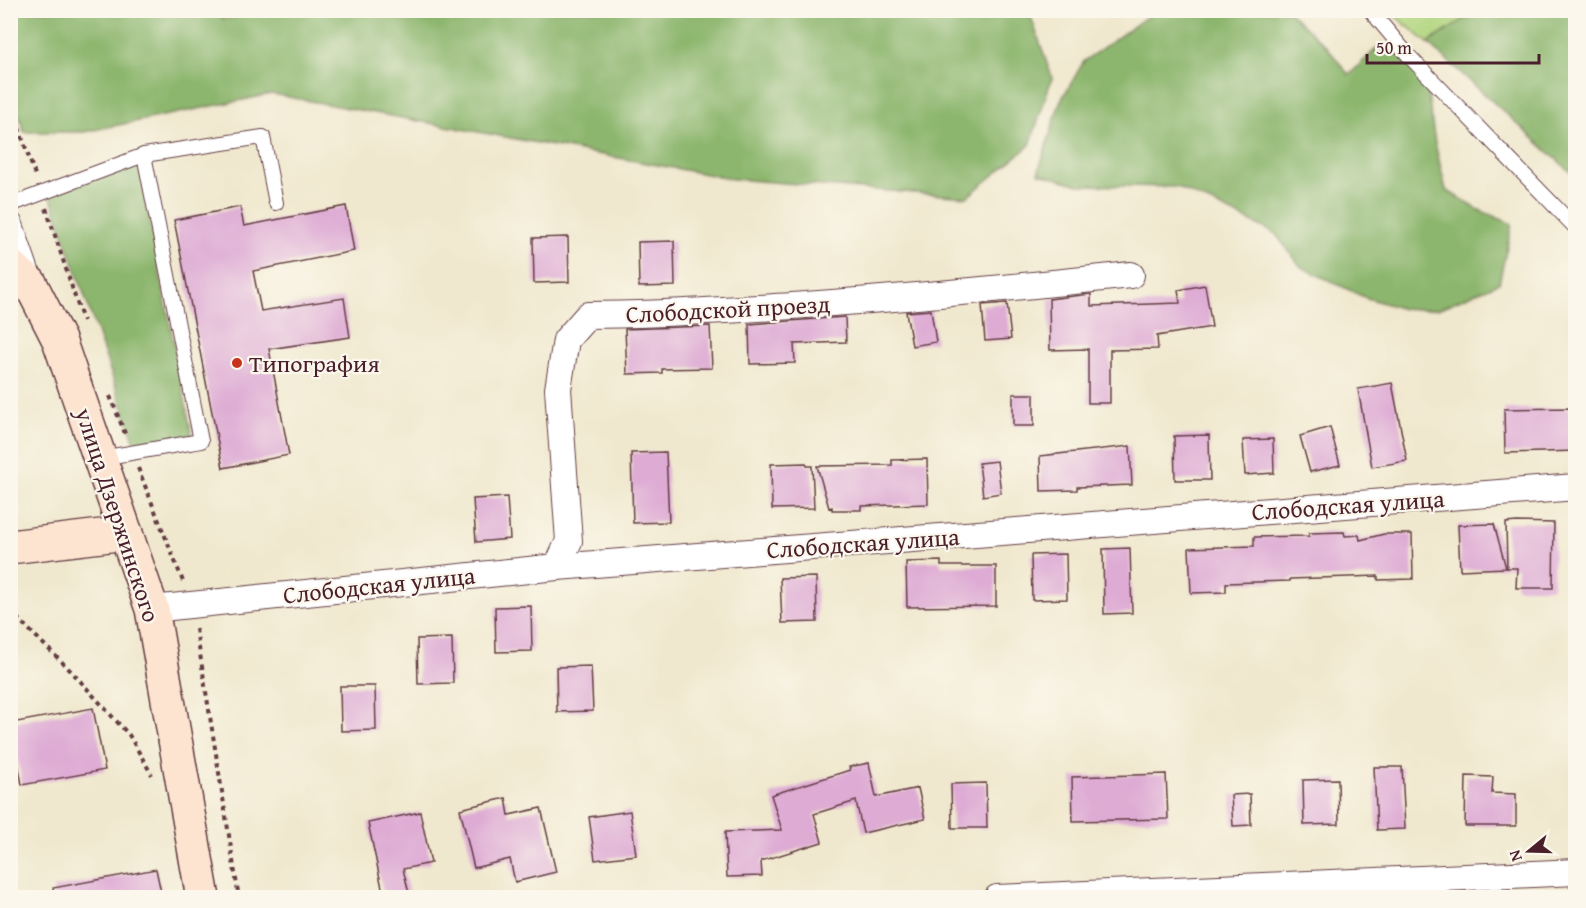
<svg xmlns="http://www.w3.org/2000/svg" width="1586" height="908" font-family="'Gentium Book Plus',serif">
  <rect width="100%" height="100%" fill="#fbf7ec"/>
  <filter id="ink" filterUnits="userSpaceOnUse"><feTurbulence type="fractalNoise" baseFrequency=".0167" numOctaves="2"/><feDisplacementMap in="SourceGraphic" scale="12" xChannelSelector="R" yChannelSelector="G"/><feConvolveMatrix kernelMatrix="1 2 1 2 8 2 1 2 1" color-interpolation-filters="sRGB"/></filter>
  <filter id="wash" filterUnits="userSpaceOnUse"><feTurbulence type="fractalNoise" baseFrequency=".008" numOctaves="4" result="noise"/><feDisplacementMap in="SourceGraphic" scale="24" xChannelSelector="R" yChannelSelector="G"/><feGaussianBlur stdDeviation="1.35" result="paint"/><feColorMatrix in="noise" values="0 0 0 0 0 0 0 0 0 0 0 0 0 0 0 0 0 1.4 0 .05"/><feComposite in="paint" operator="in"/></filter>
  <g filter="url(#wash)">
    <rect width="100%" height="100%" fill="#f0e8ce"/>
    <polygon fill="#b1d57e" stroke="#7e7a54" stroke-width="1.5" points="1389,11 1478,11 1428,43"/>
    <g fill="#8cb66d" stroke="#6b6a4c" stroke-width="1.5">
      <polygon points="216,10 223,19 274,10 1029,11 1052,78 1030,145 967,197 733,179 272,94 84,132 24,132 11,89 11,11"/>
      <polygon points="1478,10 1575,11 1575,176 1428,43"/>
      <polygon points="1155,11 1288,11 1326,46 1349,75 1382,43 1425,74 1435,143 1446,190 1477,209 1512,224 1499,283 1438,309 1403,309 1364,297 1301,267 1275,233 1177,187 1079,185 1038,173 1060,102 1084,61"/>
      <polygon points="138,162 192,435 135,443 50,195"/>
    </g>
    <g id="blocks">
      <g fill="#deabd4">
        <polygon points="346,206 354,251 253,271 261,311 344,298 350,337 269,349 289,455 223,468 174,220 240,207 244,226"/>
        <polygon points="568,237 569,282 534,283 533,238"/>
        <polygon points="674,241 675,286 639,287 638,242"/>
        <polygon points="1205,285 1212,327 1157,336 1158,349 1110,350 1110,403 1088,403 1088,349 1050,350 1049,299 1091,294 1091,306 1180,303 1178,290"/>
        <polygon points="1007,303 1011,339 985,341 982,305"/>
        <polygon points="931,310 936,342 912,346 906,312"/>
        <polygon points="845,317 846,342 794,344 795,363 750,364 749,324"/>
        <polygon points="710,326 712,368 662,369 662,373 627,374 625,329"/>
        <polygon points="1392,383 1407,461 1372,467 1358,389"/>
        <rect x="1013" y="394" width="21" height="32"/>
        <polygon points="1575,408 1575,451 1505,453 1504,409"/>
        <polygon points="1330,427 1340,465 1310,472 1300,436"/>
        <polygon points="1209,435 1210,480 1175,480 1174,436"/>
        <polygon points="1273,439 1274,473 1245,475 1243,440"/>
        <polygon points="1130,446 1132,485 1077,487 1077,490 1041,491 1040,456"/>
        <polygon points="666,452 669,522 633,523 631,453"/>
        <polygon points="927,459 928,504 861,506 861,510 832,510 832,507 829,508 817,466 892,465 892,460"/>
        <polygon points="997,461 1001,493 983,496 979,463"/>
        <polygon points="806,463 807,466 812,466 814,508 772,509 771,464"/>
        <polygon points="507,497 510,539 476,542 473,499"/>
        <polygon points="1517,522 1554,523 1553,588 1516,588 1517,568 1507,568 1506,523"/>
        <polygon points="1494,524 1506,568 1460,570 1458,525"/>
        <polygon points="1344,532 1345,536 1359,535 1360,540 1384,534 1412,534 1413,579 1378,580 1378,576 1290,579 1290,581 1226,583 1226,592 1191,593 1189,548 1254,546 1254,537 1309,536 1309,533"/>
        <polygon points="1130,548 1132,613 1104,614 1103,549"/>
        <polygon points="1066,554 1067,599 1032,600 1031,555"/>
        <polygon points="941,561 941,566 996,566 996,606 907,607 906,562"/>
        <polygon points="816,577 817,622 782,623 780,578"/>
        <polygon points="531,606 532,651 496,652 495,607"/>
        <polygon points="452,638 453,683 418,684 417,639"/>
        <polygon points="591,666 593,711 557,712 556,667"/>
        <polygon points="340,686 375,686 376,730 341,731"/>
        <polygon points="93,708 105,770 22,785 11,723"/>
        <polygon points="869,763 876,797 918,788 925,819 863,833 856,801 814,814 822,842 761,861 762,876 727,877 725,832 782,830 771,795 850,770 849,767"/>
        <polygon points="1374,767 1402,767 1405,829 1377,830"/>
        <polygon points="1166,774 1168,819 1073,821 1072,777"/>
        <polygon points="1466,776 1493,777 1492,793 1516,794 1516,826 1465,826"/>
        <polygon points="1338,779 1339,824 1304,825 1303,780"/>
        <polygon points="986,783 987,828 952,828 951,784"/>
        <polygon points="1250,794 1251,825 1233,826 1231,795"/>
        <polygon points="506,798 509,815 541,808 556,872 515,882 510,859 474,868 460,809"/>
        <polygon points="630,811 636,855 595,860 589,817"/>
        <polygon points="420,812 431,863 403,869 410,897 384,897 368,823"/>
        <polygon points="156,869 162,897 54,897 53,888"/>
      </g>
    </g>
  </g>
  <g filter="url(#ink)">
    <use href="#blocks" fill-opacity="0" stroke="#633d43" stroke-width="1.5"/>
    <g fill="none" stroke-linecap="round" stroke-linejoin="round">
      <g stroke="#633d43" stroke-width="16">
        <g id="lane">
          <polyline points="1370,10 1408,55 1576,228"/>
          <polyline points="144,155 263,137 276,203"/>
          <polyline points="10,205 144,155 201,441 101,458"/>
        </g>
      </g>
      <g stroke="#633d43" stroke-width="28">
        <g id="street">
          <polyline points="10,225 30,283"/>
          <path d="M557,567L569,541L558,389L566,340L588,315C656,315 724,310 792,306C905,298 1018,287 1131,275"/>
          <polyline points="152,609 557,567 1576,487"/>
          <polyline points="997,898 1576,872"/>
        </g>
      </g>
      <g stroke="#633d43" stroke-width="36">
        <g id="secondary">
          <polyline points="10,266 30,283 59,340 152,609 203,898"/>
          <polyline points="10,547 126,533"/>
        </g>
      </g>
      <g stroke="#633d43" stroke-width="4" stroke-dasharray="4.5 4.5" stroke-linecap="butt">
        <polyline points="10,102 36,178"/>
        <polyline points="46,208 83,321"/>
        <polyline points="110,396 126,436"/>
        <polyline points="138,468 184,584"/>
        <polyline points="10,611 72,672 129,735 152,775"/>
        <polyline points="196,629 239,898"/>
      </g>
      <use href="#lane" stroke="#fff" stroke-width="14"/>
      <use href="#street" stroke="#fff" stroke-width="26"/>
      <use href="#secondary" stroke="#fde4d1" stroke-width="33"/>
    </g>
  </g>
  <circle fill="#c8321e" stroke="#fbf7ec" stroke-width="2" cx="237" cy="363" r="6"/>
  <g text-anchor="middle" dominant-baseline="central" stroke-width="4.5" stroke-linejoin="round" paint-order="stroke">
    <g font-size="24" fill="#4a1f2b" stroke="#fbf7ec">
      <text transform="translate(728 309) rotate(-3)">Слободской проезд</text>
      <text transform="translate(1348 505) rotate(-4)">Слободская улица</text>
      <text transform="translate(118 515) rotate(72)">улица Дзержинского</text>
      <text transform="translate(863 543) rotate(-4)">Слободская улица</text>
      <text transform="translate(379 585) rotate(-6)">Слободская улица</text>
    </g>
    <g font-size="24" fill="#4a1f2b" stroke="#fbf7ec" text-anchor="start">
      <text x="249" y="363">Типография</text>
    </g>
  </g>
  <rect width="1586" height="908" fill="none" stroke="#fbf7ec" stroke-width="36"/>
  <g transform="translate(1529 851) rotate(251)" stroke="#fbf7ec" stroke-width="4.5" paint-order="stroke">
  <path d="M0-4.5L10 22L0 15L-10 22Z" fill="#4a1f2b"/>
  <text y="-9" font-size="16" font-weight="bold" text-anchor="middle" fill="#4a1f2b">N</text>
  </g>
  <path d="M1367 54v9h172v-9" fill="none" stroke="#4a1f2b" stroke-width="3"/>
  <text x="1376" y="54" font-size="18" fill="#4a1f2b" stroke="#fbf7ec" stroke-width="4.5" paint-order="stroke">50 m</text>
</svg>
